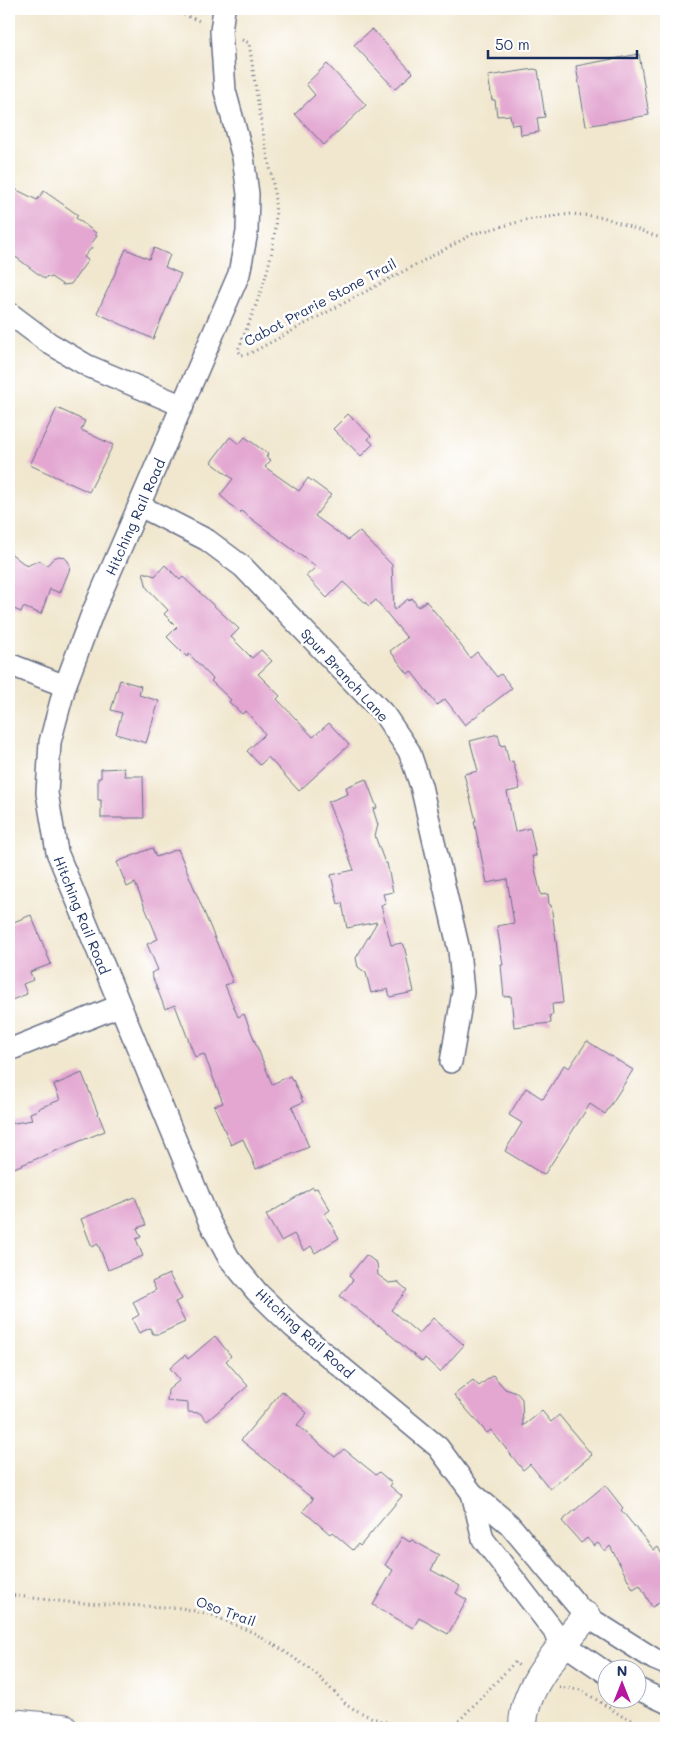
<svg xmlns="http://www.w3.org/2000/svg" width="675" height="1737" font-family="Mali,sans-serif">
  <rect width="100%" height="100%" fill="#fff"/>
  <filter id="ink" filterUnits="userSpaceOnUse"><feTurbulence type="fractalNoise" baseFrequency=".02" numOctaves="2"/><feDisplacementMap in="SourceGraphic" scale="10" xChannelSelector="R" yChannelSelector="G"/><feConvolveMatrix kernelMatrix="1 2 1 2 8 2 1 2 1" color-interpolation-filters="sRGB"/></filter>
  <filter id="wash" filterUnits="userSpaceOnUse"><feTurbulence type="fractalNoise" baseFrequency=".0096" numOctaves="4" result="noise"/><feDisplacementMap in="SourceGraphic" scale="20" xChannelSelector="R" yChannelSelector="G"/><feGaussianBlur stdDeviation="1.12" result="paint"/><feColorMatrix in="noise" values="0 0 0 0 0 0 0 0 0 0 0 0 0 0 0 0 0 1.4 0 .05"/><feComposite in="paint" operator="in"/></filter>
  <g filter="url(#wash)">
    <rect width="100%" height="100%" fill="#f1e7cf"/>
    <g id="blocks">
      <g fill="#e3a7d1">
        <polygon points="372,29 413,73 395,89 354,45"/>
        <polygon points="639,54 649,115 586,126 576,66"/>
        <polygon points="327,64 366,105 324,145 295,114 315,95 306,84"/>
        <polygon points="534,69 538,70 545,117 537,118 539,132 521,135 520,124 512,125 510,115 497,116 495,100 492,100 488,76"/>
        <polygon points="9,186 37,200 44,191 78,215 76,218 96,233 95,235 97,236 91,244 93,246 84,257 88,260 71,284 63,285 51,277 49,278 47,276 45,279 9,252"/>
        <polygon points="154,248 170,255 165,267 181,274 153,339 97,313 126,249 149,259"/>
        <polygon points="57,408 85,421 81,430 113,445 89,492 30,465"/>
        <polygon points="348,414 371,436 368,439 373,444 361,456 333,429"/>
        <polygon points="230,437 239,444 245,437 268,454 266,457 271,460 265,467 299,491 308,478 331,495 315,516 348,540 359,531 392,565 394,610 408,599 409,601 412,598 418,607 426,601 448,628 470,658 477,652 497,677 501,674 512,688 465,725 445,699 437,705 411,671 408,674 390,651 407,638 376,600 369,606 343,582 327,598 306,576 316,567 241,511 240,513 220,495 233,479 211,462"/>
        <polygon points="9,552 27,566 35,562 40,561 47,565 54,558 59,556 64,557 68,561 70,566 69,571 60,593 50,589 41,614 23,607 21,612 9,607"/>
        <polygon points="165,565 180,580 183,577 239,629 231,637 252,658 261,650 272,661 258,674 280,696 277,699 313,737 329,723 349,745 299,791 268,757 260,765 247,751 265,734 246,711 242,714 229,702 231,700 211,681 213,679 189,654 187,657 167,637 177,627 164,614 168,610 147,588 143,572 155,576"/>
        <polygon points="120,680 141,686 139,695 159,701 146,743 116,734 122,713 111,710"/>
        <polygon points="498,734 501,746 505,745 509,762 513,761 520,789 507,792 515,832 530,828 536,856 532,856 541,895 548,894 549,905 551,905 556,940 563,1003 552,1004 553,1015 550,1015 551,1023 514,1027 511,996 504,997 501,965 503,965 497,926 514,923 507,879 487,883 474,821 476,821 464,774 478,771 470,741"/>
        <polygon points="124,768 125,776 143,776 144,818 101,818 101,800 98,800 98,778 101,778 101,769"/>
        <polygon points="366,779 377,808 373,809 378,825 375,836 385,863 387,863 393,892 383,894 386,904 381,905 391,945 402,943 404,945 414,992 390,997 388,989 371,993 366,973 358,967 356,958 377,922 347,928 342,903 338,904 331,875 354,870 328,802 348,794 346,787"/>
        <polygon points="152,848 156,857 178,849 233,982 225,985 238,1017 244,1014 272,1084 290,1076 292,1081 293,1080 303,1102 292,1107 309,1147 256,1169 243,1139 231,1145 214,1106 223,1103 204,1054 195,1057 175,1005 165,1009 151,973 158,970 147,944 158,939 135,883 127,887 117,862"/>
        <polygon points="31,915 51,964 30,972 33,980 23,984 27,994 9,1001 9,924"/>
        <polygon points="587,1041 633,1070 605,1114 590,1104 544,1175 505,1151 522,1123 509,1115 526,1088 543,1099 564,1065 569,1068"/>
        <polygon points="82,1073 105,1131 9,1170 9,1124 32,1120 30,1113 40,1109 39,1108 60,1100 54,1085"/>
        <polygon points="313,1187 314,1189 317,1188 330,1210 325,1214 339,1238 315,1253 311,1246 304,1251 294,1234 281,1241 266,1215"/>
        <polygon points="135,1197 146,1225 137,1228 141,1237 136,1239 143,1256 108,1270 98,1244 92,1247 81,1219"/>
        <polygon points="366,1255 377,1263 378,1275 389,1283 398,1282 407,1290 391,1310 419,1334 433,1318 464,1345 440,1372 425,1358 422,1362 379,1325 378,1326 340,1296 353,1280 349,1276"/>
        <polygon points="169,1274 182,1299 175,1302 185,1322 159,1334 153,1334 150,1328 139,1333 132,1319 139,1315 133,1302 156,1290 152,1282"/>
        <polygon points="215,1336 231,1356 226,1361 248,1386 207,1421 200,1413 188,1412 188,1403 167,1401 168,1390 180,1380 170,1368 185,1355 188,1359"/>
        <polygon points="493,1375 505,1389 517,1393 522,1399 523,1426 542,1411 551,1422 559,1415 592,1455 550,1489 530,1464 523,1470 491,1430 487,1433 454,1395 473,1380 479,1386"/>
        <polygon points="282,1391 307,1413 297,1425 335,1457 344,1449 376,1475 379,1472 392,1483 390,1486 402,1496 360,1546 358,1544 353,1550 332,1532 330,1534 303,1511 313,1499 241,1440"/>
        <polygon points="605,1485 623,1508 621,1510 654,1550 658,1547 666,1562 666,1599 652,1607 640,1585 633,1589 610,1546 605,1551 598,1543 594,1546 587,1538 581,1543 562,1521"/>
        <polygon points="402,1537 410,1542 412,1540 439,1555 431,1570 460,1586 456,1593 467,1600 448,1634 419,1618 413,1628 373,1605 393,1570 385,1565"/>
      </g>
    </g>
  </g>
  <g filter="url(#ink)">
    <use href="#blocks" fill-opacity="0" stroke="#666f86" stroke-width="1"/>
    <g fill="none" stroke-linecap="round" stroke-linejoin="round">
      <g stroke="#666f86" stroke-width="24">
        <g id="street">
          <polyline points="224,9 221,31 225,91 243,157 248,194 247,232 239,274 92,614 65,686 50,742 47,793 57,852 209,1221 229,1258 257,1292 293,1327 438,1447 472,1493 509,1524 586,1616 654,1659 666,1664"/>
          <polyline points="9,313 49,343 88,366 183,406"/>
          <polyline points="140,506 207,540 243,567 384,714 409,751 421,786 459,950 463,992 451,1062"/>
          <polyline points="9,664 65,686"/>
          <polyline points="9,1050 119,1006"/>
          <polyline points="472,1493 483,1539 564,1644 608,1674"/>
          <polyline points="638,1689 666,1702"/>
        </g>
      </g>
      <g stroke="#666f86" stroke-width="30">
        <g id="primary">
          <polyline points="9,1723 63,1728"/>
          <path d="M523,1728C522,1686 561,1648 586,1616"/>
        </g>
      </g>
      <g stroke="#666f86" stroke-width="3" stroke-dasharray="1 4" stroke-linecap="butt">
        <polyline points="170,9 202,22"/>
        <path d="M242,40L249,43C254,75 258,107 264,138C270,168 278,199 275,229C271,272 254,310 238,350L241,355L249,354L473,234L526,220L571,214L603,217L666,240"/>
        <polyline points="9,1595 66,1602 182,1608 212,1615 254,1633 281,1649 314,1672 348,1706 370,1717 406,1728"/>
        <polyline points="559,1687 581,1690 622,1716 653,1728"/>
        <polyline points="452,1728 515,1662 519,1666"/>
      </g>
      <use href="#street" stroke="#fff" stroke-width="21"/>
      <use href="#primary" stroke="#fff" stroke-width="28"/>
    </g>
  </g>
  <g text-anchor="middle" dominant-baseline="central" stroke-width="5" stroke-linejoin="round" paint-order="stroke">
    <g font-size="14" fill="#1b2f5e" stroke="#fff">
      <text transform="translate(320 302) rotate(-28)">Cabot Prarie Stone Trail</text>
      <text transform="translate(135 517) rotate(-66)">Hitching Rail Road</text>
      <text transform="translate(345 675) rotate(47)">Spur Branch Lane</text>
      <text transform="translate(82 915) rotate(68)">Hitching Rail Road</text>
      <text transform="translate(305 1333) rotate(42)">Hitching Rail Road</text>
      <text transform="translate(226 1611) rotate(20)">Oso Trail</text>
    </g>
  </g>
  <rect width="675" height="1737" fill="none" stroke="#fff" stroke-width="30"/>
  <g transform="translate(622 1684)"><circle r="24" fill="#ffffff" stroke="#a4acbf"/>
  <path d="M0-4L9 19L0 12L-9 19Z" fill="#b5179e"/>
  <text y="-8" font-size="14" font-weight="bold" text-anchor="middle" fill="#1b2f5e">N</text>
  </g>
  <path d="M488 50v8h149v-8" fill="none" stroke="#1b2f5e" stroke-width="2.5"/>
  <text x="495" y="50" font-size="15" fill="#1b2f5e" stroke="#ffffff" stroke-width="4" paint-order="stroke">50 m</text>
</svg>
